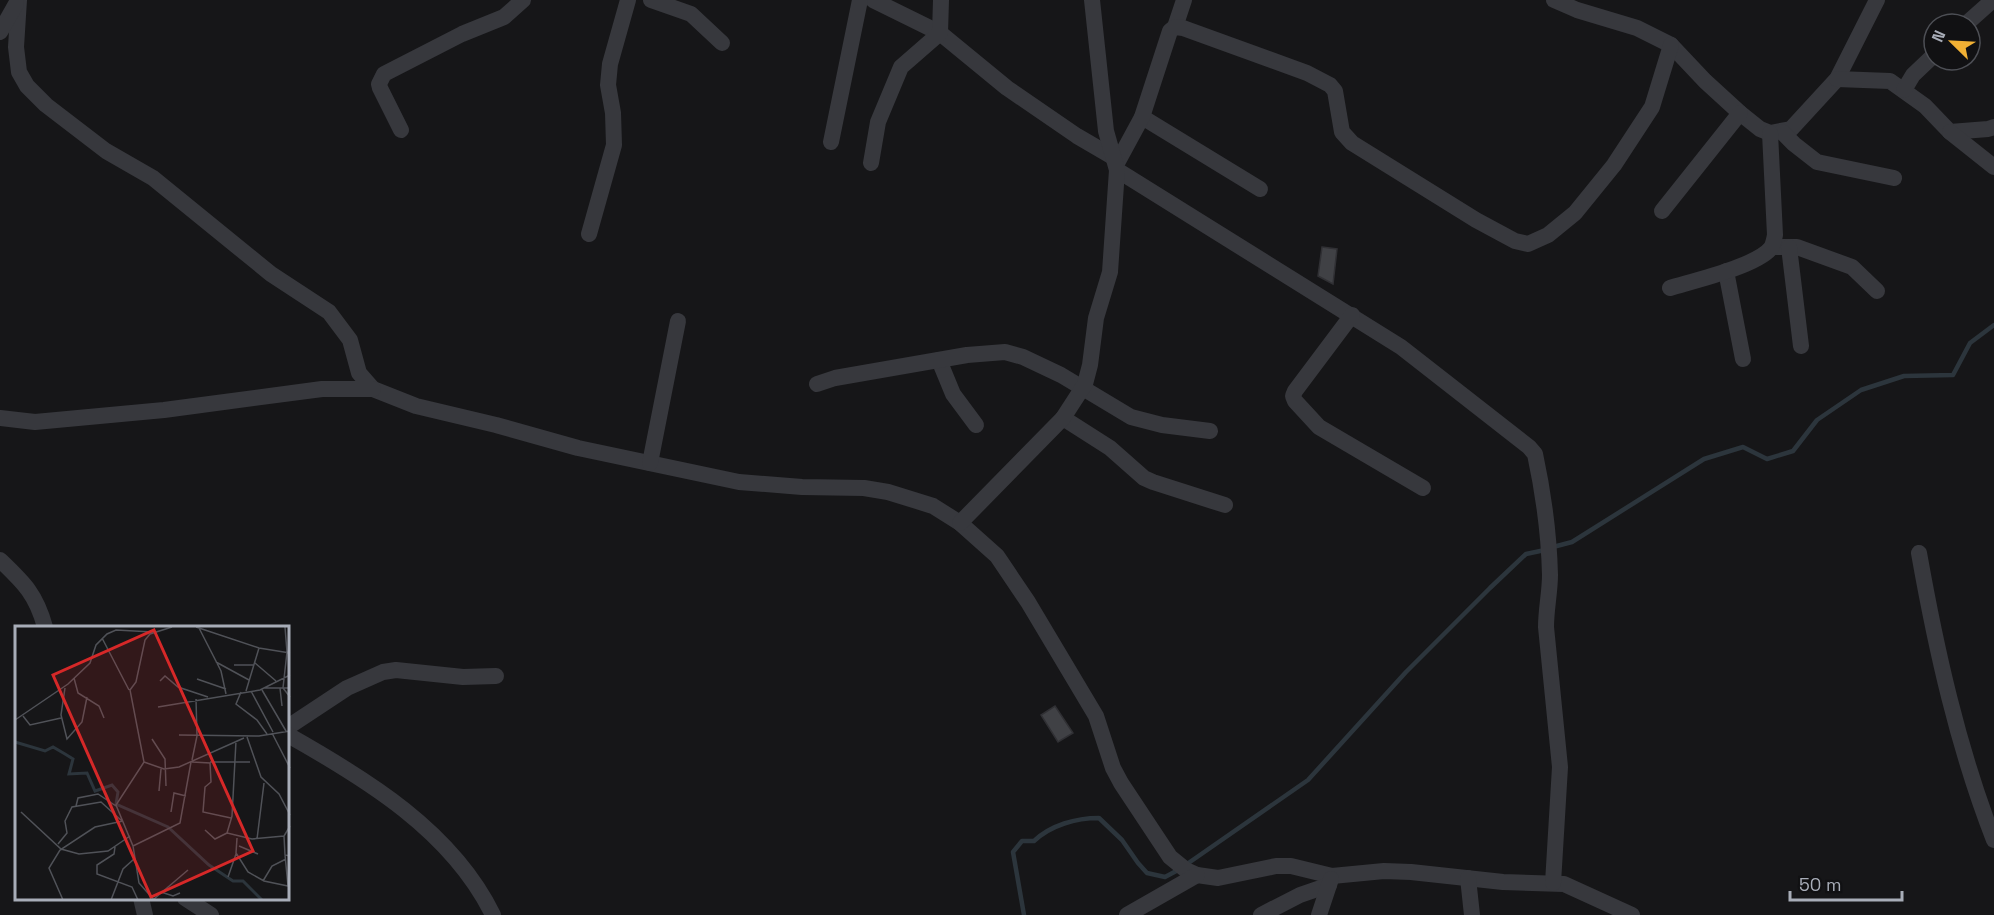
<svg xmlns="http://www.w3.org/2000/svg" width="1994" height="915" font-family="'Space Grotesk',sans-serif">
  <rect width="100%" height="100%" fill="#161618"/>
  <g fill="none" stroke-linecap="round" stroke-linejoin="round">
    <g stroke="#2c353c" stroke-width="4.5">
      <polyline points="1553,547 1572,542 1704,459 1743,447 1767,459 1793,451 1817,420 1861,390 1904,376 1953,375 1970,343 1994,325"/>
      <polyline points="1187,864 1308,780 1406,672 1490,588 1526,554 1545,550"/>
      <path d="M1024,915L1013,852L1022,841H1034C1051,825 1076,818 1099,818L1122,840L1138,863L1147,873L1165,877L1180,869"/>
    </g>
  </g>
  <g fill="#404145" stroke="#303034" stroke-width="1.5">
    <polygon points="1322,247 1337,249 1333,284 1318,276"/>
    <polygon points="1055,706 1073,733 1058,742 1041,715"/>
  </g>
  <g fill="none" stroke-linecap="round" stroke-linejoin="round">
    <g stroke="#37383d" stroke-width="16">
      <polyline points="19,0 16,47 19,72 27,86 46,105 106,151 153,178 271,274 329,312 350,340 359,373 373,389 416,406 496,425 578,448 739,482 802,487 864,488 888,492 933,506 960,523 997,556 1028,602 1096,716 1113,768 1121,783 1170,857 1186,870 1197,875 1218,878 1276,866 1291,866 1332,876 1384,871 1411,872 1503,882 1564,884 1632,915"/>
      <polyline points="651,0 691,14 722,43"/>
      <polyline points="873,0 940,33 1007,88 1077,136 1113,157"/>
      <polyline points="1554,0 1577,10 1637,28 1671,45 1705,81 1740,113 1760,129 1770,133 1791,129 1837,79 1877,0"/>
      <polyline points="1966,24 1993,0"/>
      <polyline points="1175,27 1184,0"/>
      <polyline points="0,32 16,4"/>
      <polyline points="1837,79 1890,81 1925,106 1950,132 1988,129 1994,127"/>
      <polyline points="1904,90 1913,75 1934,55"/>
      <polyline points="1142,117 1260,189"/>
      <polyline points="401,130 380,88 379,84 384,74 462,34 504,17 523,0"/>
      <polyline points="1782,132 1794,144 1817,162 1894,178"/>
      <polyline points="1950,132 1994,167"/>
      <polyline points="831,142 860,0"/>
      <polyline points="871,163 878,122 901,67 940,33 941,0"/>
      <polyline points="1116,165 1142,117 1170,31 1175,27 1183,28 1307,73 1330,85 1335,91 1342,132 1352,143 1476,220 1515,241 1528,244 1548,235 1575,213 1614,165 1652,107 1671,45"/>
      <path d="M1117,170L1401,347L1529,447L1535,454C1544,496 1549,532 1550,575C1550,592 1546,609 1546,627L1560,767L1553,883"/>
      <polyline points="1662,211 1740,113"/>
      <polyline points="589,234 614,145 613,113 608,85 610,64 628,0"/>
      <polyline points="1772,247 1797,247 1852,267 1877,291"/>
      <polyline points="1789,247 1801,346"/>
      <polyline points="1726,271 1743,359"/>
      <path d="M1670,288C1693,281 1757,266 1771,248C1773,245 1774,240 1775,235L1770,133"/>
      <polyline points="1352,315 1295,391 1293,396 1295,401 1319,427 1423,488"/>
      <polyline points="939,360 953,394 976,425"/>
      <polyline points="817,384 835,378 967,355 1005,352 1023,357 1061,375 1131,417 1162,425 1210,431"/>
      <polyline points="0,418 35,422 164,410 322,389 373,389"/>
      <polyline points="1063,418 1110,448 1144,478 1153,482 1225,505"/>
      <polyline points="650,463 678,321"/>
      <polyline points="960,523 1063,418 1085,384 1090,365 1096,318 1110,272 1117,170 1106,131 1092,0"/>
      <path d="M1919,553C1936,649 1958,748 1994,840"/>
      <path d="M0,560C24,583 36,594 45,627"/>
      <polyline points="288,727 347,688 383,672 396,670 463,677 496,676"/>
      <path d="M288,735C366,779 452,831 493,915"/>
      <polyline points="1468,878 1472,915"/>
      <polyline points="141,898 145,915"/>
      <polyline points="185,898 211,915"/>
      <polyline points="1127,915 1197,875"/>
      <polyline points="1261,915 1300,895 1329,885"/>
      <polyline points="1319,915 1331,879"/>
    </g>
  </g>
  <g transform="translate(15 626)">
    <rect width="274" height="274" fill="#161618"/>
    <path fill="none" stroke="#2c353c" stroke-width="3" d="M0,116L30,125L38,121L50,128L58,133L54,148L72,147L80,165L97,159L103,166L101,178L153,201L194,239L218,255H228L247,274"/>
    <path fill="none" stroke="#505258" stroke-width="1.5" d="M181,1L244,22L275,27M270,1L272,26L268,62L275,71M184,2L206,45L211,68M87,12L114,64M201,36L234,54M240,37L261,55M219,39H239M59,52L63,67L84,80L89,92M182,53L211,63M145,55L150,50L163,61L193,71M50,62L46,89L52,113L67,96L72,71M250,62H275M265,62L267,80M247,64L271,105M231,65L244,22M236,65L258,106M226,66L221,78L242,94L252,108M143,81L245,64L275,49M8,90L15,99L46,92M0,94L53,58L75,37L81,19L92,8L101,4L138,6M257,107L275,142M164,109L244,110L275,105M232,111L246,151L264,168L275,189M137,113L150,133L151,160M221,115L217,190L212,207L237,213L269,210M177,134L182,110L181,73M129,136L149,143L164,141L229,112M177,136L195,137L196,156L190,161L188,186L216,192M195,136H235M144,165L146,143M61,180L63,172L83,168L101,180M6,186L46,223L64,228L93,225L115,210M156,186L159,167L171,170M275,200L269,210L270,229L275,230M190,204L200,213L212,207M222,212L221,227L233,246L249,255L273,260L270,229M242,213L249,157M43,218L52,207L50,195L57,181L86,176L107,195M118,220L165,197L176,136M224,220L243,228M100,221L99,228L82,239V248L117,261L123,274M213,251L221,228M248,255L257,240L271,233M146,266L158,270L165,267M139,273L173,244M48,274L34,242L45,224L80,201L108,195M96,274L108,243L119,233M139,274L124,257L118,220L101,179L129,136L115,64L121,56L130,14L135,8L157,1"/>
    <path fill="#d62828" fill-opacity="0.15" stroke="#d62828" stroke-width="3" d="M139,4L238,225L136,271L38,49Z"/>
    <rect width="274" height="274" fill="none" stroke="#a8adb8" stroke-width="3"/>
  </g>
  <g transform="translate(1952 42) rotate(294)"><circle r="28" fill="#111113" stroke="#4d4f55" stroke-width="1.5"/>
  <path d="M0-4.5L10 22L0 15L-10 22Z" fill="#f2b134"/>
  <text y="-9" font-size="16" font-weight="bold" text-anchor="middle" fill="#a8adb8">N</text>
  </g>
  <path d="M1790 891v9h112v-9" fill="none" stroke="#a8adb8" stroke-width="3"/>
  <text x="1799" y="891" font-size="18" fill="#a8adb8" stroke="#111113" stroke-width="4.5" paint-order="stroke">50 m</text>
</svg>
